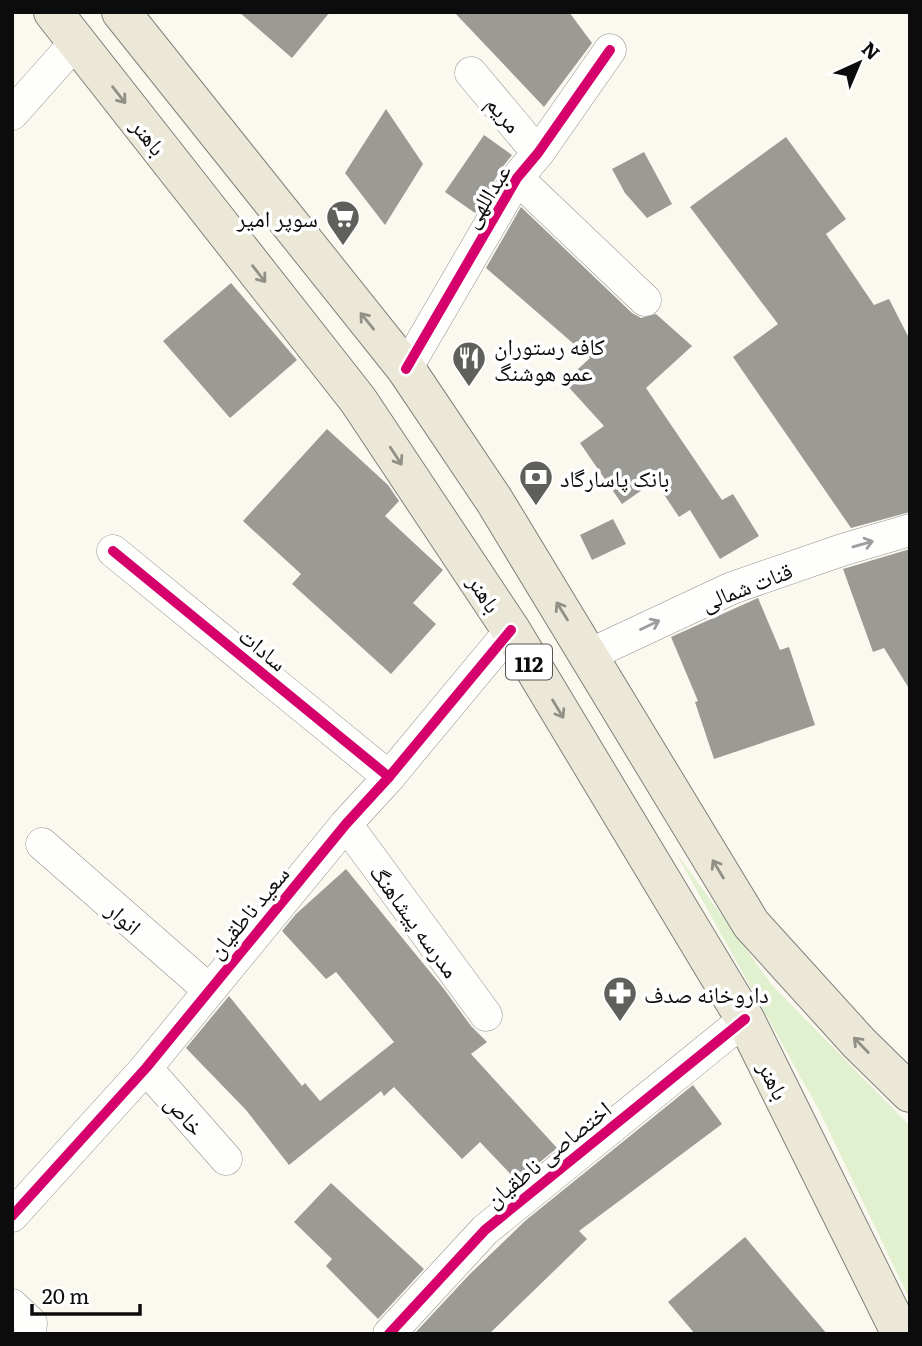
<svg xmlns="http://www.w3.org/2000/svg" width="922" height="1346" font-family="Literata,'Noto Naskh Arabic',serif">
  <rect width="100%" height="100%" fill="#faf8ef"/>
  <polygon fill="#e1f0ce" points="675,851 772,985 910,1126 910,1300 819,1110"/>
  <g fill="#9c9a95">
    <polygon points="239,12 330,12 292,58"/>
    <polygon points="454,12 569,12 592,43 544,107"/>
    <polygon points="386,109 423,164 385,225 345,173"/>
    <polygon points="484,135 512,155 501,169 475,213 445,192"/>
    <polygon points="786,137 846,219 826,234 874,305 889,299 910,340 910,512 851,528 733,357 778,324 690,207"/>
    <polygon points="644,152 672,204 647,218 625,193 612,169"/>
    <polygon points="521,207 632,313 641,318 656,314 692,346 646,388 722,500 733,494 759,536 720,559 690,510 679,517 655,481 622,504 580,443 604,426 564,382 590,358 486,268"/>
    <polygon points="231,283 297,360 230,418 163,341"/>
    <polygon points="327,429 388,485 399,501 385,516 443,570 413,603 436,624 391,674 292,584 301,574 243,521"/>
    <polygon points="613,519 626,544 592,560 580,535"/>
    <polygon points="910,549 910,690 884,648 873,652 843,569"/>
    <polygon points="758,598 780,650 789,647 815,725 714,759 695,702 698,701 671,637"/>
    <polygon points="346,869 444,989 471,1026 487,1042 471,1054 557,1148 517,1181 480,1142 462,1159 394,1087 384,1096 381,1091 289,1165 246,1110 186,1048 229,996 302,1086 305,1083 320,1101 394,1042 336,972 326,979 282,931 296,914"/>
    <polygon points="693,1085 722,1124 579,1231 587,1239 489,1334 414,1334 469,1275 525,1221"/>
    <polygon points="331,1183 424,1269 378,1319 326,1266 332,1259 294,1222"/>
    <polygon points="745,1237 782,1281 827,1334 695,1334 668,1302"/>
  </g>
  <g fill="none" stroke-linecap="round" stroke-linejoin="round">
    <g stroke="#93928e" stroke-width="33">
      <g id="street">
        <polyline points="471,73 538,153"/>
        <polyline points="12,114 76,42"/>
        <polyline points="517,178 645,300"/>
        <polyline points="406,369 517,178 538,153 610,50"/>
        <polyline points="113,551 389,777"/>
        <polyline points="589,655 732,588 842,550 910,530"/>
        <polyline points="346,824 486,1015"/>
        <polyline points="42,844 209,990"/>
        <polyline points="146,1068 226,1159"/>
        <polyline points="12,1216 146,1068 346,824 389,777 511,630"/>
        <polyline points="12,1305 31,1323 30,1334"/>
        <polyline points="389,1334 485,1230 745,1019"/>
      </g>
    </g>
    <g stroke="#80807c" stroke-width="40">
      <g id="primary">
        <polyline points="53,12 358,400 511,630 745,1019 901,1334"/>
        <polyline points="121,12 406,369 494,500 751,924 859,1043 910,1093"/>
      </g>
    </g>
    <use href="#street" stroke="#fefefd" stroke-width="32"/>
    <use href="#primary" stroke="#ece8d7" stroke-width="38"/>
    <g stroke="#fff" stroke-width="15">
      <g id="cycleway">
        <polyline points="406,369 517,178 538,153 610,50"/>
        <polyline points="113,551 389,777"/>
        <polyline points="12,1216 146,1068 346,824 389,777 511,630"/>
        <polyline points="389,1334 485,1230 745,1019"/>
      </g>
    </g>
    <use href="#cycleway" stroke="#d6006c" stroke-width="10"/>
  </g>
  <defs><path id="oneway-shaft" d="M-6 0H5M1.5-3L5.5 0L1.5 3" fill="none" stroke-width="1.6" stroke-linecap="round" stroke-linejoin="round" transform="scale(1.75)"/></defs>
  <g stroke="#929086">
    <use href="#oneway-shaft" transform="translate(119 95) rotate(52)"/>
    <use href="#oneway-shaft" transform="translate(259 274) rotate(52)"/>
    <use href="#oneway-shaft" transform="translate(367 321) rotate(-129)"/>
    <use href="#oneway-shaft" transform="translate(396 456) rotate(57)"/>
    <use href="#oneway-shaft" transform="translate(562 611) rotate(-122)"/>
    <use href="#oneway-shaft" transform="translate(558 709) rotate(59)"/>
    <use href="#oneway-shaft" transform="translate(718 869) rotate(-121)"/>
    <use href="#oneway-shaft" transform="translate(861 1045) rotate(-134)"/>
  </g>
  <g stroke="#9d9d9d">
    <use href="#oneway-shaft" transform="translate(863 544) rotate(-16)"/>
    <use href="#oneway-shaft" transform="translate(650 625) rotate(-25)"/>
  </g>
  <defs>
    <g id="supermarket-pin" transform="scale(1.75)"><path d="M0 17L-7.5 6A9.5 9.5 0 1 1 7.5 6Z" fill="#5f5f5b" stroke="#fff"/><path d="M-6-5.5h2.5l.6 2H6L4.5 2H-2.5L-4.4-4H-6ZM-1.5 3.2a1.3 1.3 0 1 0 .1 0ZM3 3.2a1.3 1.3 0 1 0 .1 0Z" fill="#fff"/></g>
    <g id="restaurant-pin" transform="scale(1.75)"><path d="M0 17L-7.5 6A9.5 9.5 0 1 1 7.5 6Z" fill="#5f5f5b" stroke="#fff"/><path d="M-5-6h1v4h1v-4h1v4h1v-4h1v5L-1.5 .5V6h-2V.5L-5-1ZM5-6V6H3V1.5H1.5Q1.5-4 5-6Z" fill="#fff"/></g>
    <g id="bank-pin" transform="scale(1.75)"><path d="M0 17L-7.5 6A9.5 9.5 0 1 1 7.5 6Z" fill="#5f5f5b" stroke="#fff"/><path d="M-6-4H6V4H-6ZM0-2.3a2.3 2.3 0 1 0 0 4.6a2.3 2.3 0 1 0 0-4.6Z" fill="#fff"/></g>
    <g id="pharmacy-pin" transform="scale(1.75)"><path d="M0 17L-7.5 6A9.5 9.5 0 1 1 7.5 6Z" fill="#5f5f5b" stroke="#fff"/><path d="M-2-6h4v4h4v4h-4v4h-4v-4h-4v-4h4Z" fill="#fff"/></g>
  </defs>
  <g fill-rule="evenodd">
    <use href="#supermarket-pin" x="343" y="217"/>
    <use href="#restaurant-pin" x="469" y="358"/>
    <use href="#bank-pin" x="536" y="477"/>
    <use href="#pharmacy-pin" x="620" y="993"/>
  </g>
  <g text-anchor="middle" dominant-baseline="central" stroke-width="7" stroke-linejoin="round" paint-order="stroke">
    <rect fill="#fff" stroke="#555" stroke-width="2" x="506" y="644.5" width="46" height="35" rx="5"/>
    <g font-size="21" font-weight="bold" fill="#0c0c0c">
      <text x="529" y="662">112</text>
    </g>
    <g font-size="23" fill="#0c0c0c" stroke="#fff">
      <text transform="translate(505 113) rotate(50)">مریم</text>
      <text transform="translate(150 136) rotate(52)">باهنر</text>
      <text transform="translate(485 195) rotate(-58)">عبداللهی</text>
      <text transform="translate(746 585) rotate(-21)">قنات شمالى</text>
      <text transform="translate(486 593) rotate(57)">باهنر</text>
      <text transform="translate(264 648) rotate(39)">سادات</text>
      <text transform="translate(247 911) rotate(-50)">سعید ناطقیان</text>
      <text transform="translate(125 917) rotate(41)">انوار</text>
      <text transform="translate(416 920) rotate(54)">مدرسه پیشاهنگ</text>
      <text transform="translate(775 1080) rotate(64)">باهنر</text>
      <text transform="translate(186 1114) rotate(49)">خاص</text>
      <text transform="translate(547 1153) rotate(-39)">اختصاصی ناطقیان</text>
    </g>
    <g font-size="23" fill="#0c0c0c" stroke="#fff" text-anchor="start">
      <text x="318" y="217" text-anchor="end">سوپر امیر</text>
      <text x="494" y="345">کافه رستوران<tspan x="494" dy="26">عمو هوشنگ</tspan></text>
      <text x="560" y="477">بانک پاسارگاد</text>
      <text x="644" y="993">داروخانه صدف</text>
    </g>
  </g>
  <rect width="922" height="1346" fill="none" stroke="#0c0c0c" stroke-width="28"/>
  <g transform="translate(859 63) rotate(44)" stroke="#ffffff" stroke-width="5" paint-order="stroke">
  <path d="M0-5L12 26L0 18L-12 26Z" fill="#0c0c0c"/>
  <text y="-10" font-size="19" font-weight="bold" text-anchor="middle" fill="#0c0c0c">N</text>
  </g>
  <path d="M32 1304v10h108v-10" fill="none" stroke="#0c0c0c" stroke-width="3.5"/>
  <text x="42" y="1304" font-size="21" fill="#0c0c0c" stroke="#ffffff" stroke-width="5" paint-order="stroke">20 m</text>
</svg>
